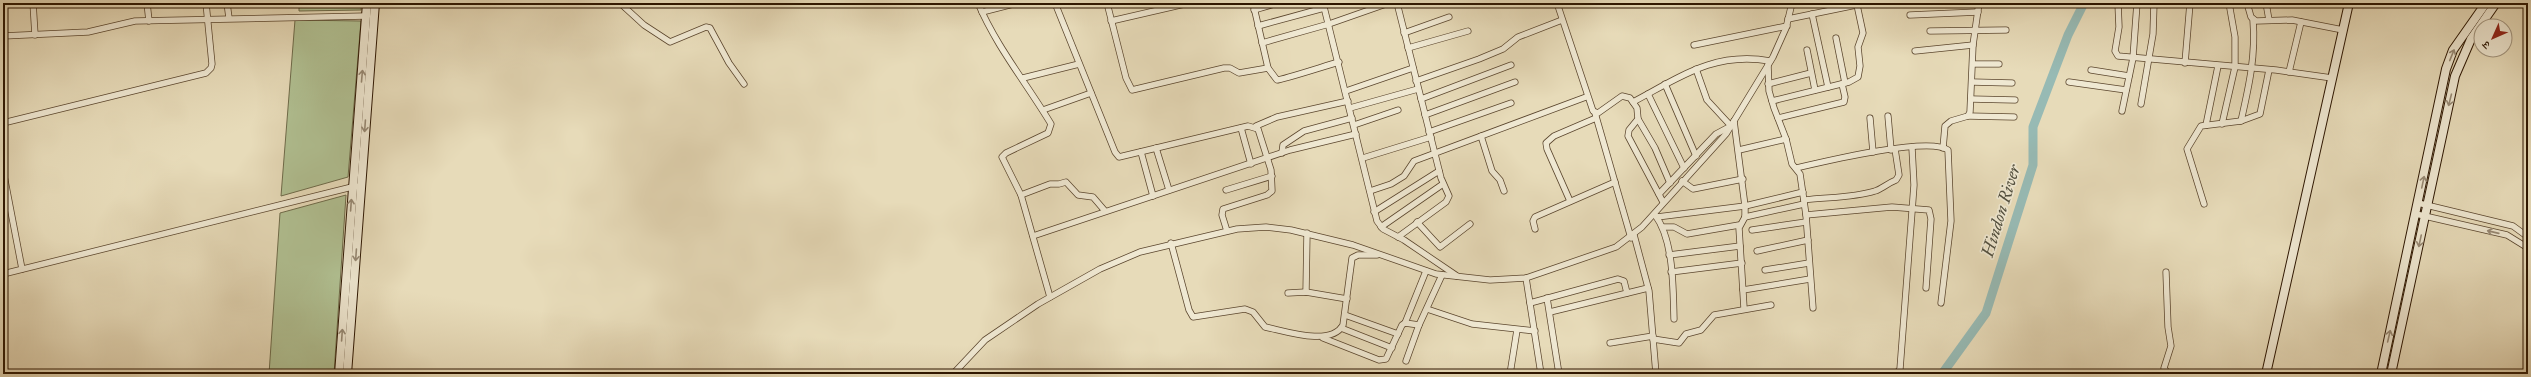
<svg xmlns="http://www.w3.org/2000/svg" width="2531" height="377" font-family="'IM FELL Great Primer','Noto Serif Devanagari',serif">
  <rect width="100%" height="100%" fill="#e7dbb9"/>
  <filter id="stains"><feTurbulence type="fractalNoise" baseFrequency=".005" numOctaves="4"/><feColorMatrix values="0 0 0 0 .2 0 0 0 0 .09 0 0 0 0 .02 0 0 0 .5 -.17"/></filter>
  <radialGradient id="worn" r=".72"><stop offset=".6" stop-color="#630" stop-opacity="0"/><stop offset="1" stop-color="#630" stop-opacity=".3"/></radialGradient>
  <g fill="#b1c193" stroke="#6e6b4a">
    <polygon points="299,3 361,3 361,10 299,11"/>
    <polygon points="295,20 361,21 348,177 281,196"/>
    <polygon points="346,195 334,374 269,374 280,213"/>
  </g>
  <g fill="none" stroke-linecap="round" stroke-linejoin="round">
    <polyline stroke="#97bab4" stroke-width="9" points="1942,374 1986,313 2033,165 2033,127 2068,35 2084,3"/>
    <g stroke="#5b462e" stroke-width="7">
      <g id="street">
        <polyline points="33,3 35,35"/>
        <polyline points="147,3 149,21"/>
        <polyline points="227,3 229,18"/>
        <polyline points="620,3 644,25 670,42 706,27 710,28 729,63 744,84"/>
        <path d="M978,3C996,46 1027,84 1051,124L1048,133L1006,153L1002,157L1021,195L1050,297"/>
        <polyline points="1055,3 1115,152 1119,157 1248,126 1258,129 1271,170 1272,191 1267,195 1223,209 1222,215 1227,231"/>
        <polyline points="1107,3 1126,78 1132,90 1224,68 1230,68 1239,73 1268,68"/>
        <path d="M1253,3L1268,68L1277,80C1282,80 1328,65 1339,62"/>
        <polyline points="1323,3 1377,221 1383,229 1404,240 1457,276"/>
        <polyline points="1397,3 1441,178 1449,196 1446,202 1398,237"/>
        <polyline points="1557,3 1593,111 1598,113 1622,96 1630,98 1637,108 1638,119 1629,130 1628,136 1663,202"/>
        <polyline points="2118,3 2119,27 2115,51 2118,56 2276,70 2332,78"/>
        <polyline points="2247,3 2251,17 2256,21 2292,20 2343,30"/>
        <polyline points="2266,3 2269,20"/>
        <polyline points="625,7 634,3"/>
        <polyline points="1254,10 1278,3"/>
        <polyline points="982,12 1018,3"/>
        <polyline points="1812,14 1828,87"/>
        <polyline points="1910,15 1978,12"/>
        <polyline points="1788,19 1866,3"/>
        <polyline points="1111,21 1189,3"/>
        <polyline points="1258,26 1324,8"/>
        <polyline points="1930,31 2006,30"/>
        <polyline points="1404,33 1449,17"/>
        <polyline points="3,36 88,32 135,21 366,16"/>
        <polyline points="1836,38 1845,83"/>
        <polyline points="1262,43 1329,24 1389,3"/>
        <polyline points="1694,45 1787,26"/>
        <polyline points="1408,48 1468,31"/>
        <polyline points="1807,50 1815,90"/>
        <polyline points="1915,51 1973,45"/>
        <polyline points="2185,63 2190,3"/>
        <polyline points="1973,64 1999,64"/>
        <polyline points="1768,65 1769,91 1774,108 1786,139 1792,164 1800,174 1806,215 1813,308"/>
        <polyline points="2091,70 2129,76"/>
        <polyline points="2289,72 2301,22"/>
        <polyline points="1023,78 1079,64"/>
        <polyline points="1416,81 1479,59 1503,49 1518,37 1562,20"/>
        <polyline points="1972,82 2012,83"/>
        <polyline points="2069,82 2126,90"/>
        <polyline points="1665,84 1696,156"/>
        <polyline points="1768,84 1811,73"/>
        <polyline points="1346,91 1413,68"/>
        <polyline points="1648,94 1684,168"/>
        <polyline points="1421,99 1511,65"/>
        <polyline points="1971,99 2015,100"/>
        <polyline points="1772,101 1849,82 1858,77 1860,66 1858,47 1863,33 1857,5"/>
        <path d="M1633,102C1680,77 1715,51 1770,61"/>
        <polyline points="2141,104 2153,34 2154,3"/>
        <polyline points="1350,108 1418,89"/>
        <polyline points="1043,110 1091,93"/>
        <polyline points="2122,111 2133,58 2137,3"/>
        <polyline points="1595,113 1631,238"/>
        <polyline points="1425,115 1515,82"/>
        <polyline points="1888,116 1891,150"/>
        <polyline points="1968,116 2014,117"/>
        <polyline points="1778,118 1844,102 1845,97 1842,84"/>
        <polyline points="1870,118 1873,152"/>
        <polyline points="1638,119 1655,148 1670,183"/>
        <polyline points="1734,121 1745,206 1745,217 1739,228 1744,308"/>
        <path d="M2241,121C2249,86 2256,55 2253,20"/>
        <polyline points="3,123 206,73 211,68 212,64 206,3"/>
        <polyline points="2222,124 2235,67 2235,37 2229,3"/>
        <polyline points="1354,125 1398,110"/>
        <polyline points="2206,125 2218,66"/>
        <polyline points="1256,126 1277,117 1348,101"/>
        <polyline points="1241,128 1251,164"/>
        <polyline points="1429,132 1511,103"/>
        <polyline points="1481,136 1492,171 1500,180 1504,191"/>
        <polyline points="1156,148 1169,190"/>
        <polyline points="1943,148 1945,126 1951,121 1968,116 1970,112 1973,45 1979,3"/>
        <polyline points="1739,150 1786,139"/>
        <polyline points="1141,152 1153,196"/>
        <polyline points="1282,153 1283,145 1304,131 1352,118"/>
        <polyline points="1363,158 1431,137"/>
        <path d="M1796,168C1822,162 1929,136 1948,150L1951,221L1941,303"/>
        <polyline points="3,170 22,269"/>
        <polyline points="1682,181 1693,189 1743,179"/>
        <polyline points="1226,190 1272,176"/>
        <polyline points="1370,191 1391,184 1404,176 1414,161 1586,97"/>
        <polyline points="1659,194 1716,134 1731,126 1707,100 1696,69"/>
        <polyline points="1021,195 1050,184 1059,184 1066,182 1078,195 1093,197 1105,211"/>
        <path d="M1804,200C1827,197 1853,198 1875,191C1882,189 1886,184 1896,180L1899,175L1895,149"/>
        <polyline points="1570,201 1547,149 1546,143 1554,136 1596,118"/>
        <polyline points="2418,203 2513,226 2528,237"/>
        <polyline points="2204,204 2187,149 2201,126 2241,121 2260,114 2269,70"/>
        <polyline points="1374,212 1439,171"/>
        <polyline points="2416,214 2507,235 2528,248"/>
        <path d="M1655,215C1674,240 1673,289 1674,319"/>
        <polyline points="1806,215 1892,207 1929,210 1931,219 1926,288"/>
        <polyline points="1657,217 1745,206 1803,192"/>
        <polyline points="1745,217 1804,204"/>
        <polyline points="1417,222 1440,247 1470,224"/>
        <polyline points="1381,227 1443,184"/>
        <polyline points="1663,227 1674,227 1687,234 1739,225"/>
        <polyline points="1535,229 1533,221 1535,217 1615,182"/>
        <polyline points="1752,230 1806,222"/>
        <polyline points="1634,235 1649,291 1656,374"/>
        <polyline points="1033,236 1290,150 1356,134"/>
        <path d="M1171,243L1189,310L1193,317L1245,309L1253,312L1265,327C1285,331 1331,347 1343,325L1352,258L1358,255H1377"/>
        <polyline points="1757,251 1808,240"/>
        <polyline points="1669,255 1740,246"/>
        <polyline points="1765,270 1809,263"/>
        <polyline points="1671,272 1742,263"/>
        <polyline points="2166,272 2168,327 2171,346 2164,368 2168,374"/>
        <polyline points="3,274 356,186"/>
        <polyline points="1526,278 1541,374"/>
        <polyline points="1743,290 1810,279"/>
        <polyline points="1306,292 1307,233"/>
        <polyline points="1288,293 1306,292 1347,299"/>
        <polyline points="1547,298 1559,374"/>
        <polyline points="1530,303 1618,279 1624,281 1627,293"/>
        <polyline points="1427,309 1472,324 1535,331"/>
        <polyline points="1550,312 1648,288"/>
        <polyline points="1345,315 1398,334"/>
        <polyline points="1405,323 1426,271"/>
        <polyline points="1341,328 1392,348"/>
        <polyline points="1323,338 1379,360 1386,359 1402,325 1405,323 1419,325 1442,275"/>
        <polyline points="1653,339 1679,343 1686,334 1701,330 1714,315 1771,305"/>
        <polyline points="1610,343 1653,336"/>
        <polyline points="1406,361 1419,325"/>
        <polyline points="953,374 985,340 1038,304 1100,269 1140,252 1237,229 1266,227 1291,230 1353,245 1436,274 1490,280 1526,278 1616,247 1642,227 1726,134 1773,57 1786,28 1792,3"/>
        <polyline points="1510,374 1517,330"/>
        <polyline points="1617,374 1656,373"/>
        <polyline points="1896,374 1900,369 1914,185 1912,148"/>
      </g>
    </g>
    <g stroke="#2c1500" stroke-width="10">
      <g id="secondary">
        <polyline points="339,374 367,3"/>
        <polyline points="347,374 375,3"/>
        <polyline points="2266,374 2349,3"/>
        <polyline points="2381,374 2446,69 2453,50 2486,3"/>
        <polyline points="2391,374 2455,76 2471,39 2496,3"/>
      </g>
    </g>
    <use href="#street" stroke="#efe8d2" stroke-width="5.5"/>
    <use href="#secondary" stroke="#efe8d2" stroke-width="8"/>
  </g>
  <defs><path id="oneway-shaft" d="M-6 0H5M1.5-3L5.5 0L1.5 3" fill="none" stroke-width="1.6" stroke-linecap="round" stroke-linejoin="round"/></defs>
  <g stroke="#978974">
    <use href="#oneway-shaft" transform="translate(2452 55) rotate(-68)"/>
    <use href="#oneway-shaft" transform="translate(362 76) rotate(-85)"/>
    <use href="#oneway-shaft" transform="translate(2450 100) rotate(104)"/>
    <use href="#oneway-shaft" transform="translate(365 126) rotate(94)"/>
    <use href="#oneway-shaft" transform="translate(2423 182) rotate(-78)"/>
    <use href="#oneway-shaft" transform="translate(351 205) rotate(-86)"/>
    <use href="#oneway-shaft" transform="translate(2493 232) rotate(-167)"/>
    <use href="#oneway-shaft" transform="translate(2420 241) rotate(102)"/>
    <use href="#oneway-shaft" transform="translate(356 255) rotate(94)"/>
    <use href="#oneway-shaft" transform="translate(342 335) rotate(-86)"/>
    <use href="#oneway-shaft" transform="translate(2389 336) rotate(-77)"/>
  </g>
  <g text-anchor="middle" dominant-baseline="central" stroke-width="3.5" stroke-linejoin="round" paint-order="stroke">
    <g font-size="17" font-style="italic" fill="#514f3f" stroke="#efe8d2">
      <text transform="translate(2001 211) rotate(-73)">Hindon River</text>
    </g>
  </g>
  <rect width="2531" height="377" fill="none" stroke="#e7dbb9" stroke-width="16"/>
  <rect x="4" y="4" width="2523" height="369" fill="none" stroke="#2c1500" stroke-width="2"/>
  <rect x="8" y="8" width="2515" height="361" fill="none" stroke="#2c1500"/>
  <g transform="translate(2493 38) rotate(225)"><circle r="19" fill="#efe8d2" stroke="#a1947e"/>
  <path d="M0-3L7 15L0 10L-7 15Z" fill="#8f2418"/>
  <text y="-6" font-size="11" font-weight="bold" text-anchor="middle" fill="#2c1500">उ</text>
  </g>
  <rect width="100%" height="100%" filter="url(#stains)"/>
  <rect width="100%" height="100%" fill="url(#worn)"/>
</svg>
